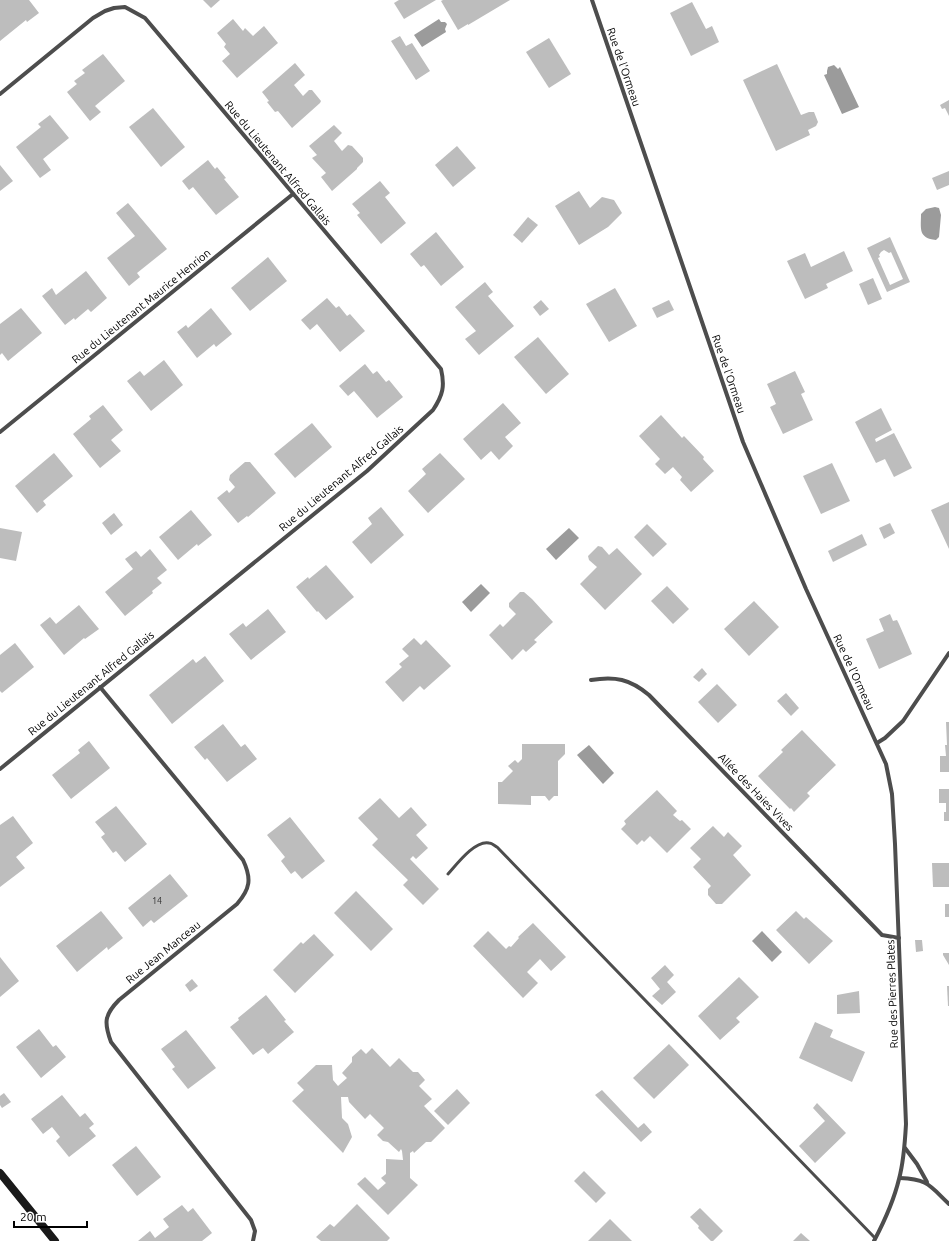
<svg xmlns="http://www.w3.org/2000/svg" width="949" height="1241" font-family="Ubuntu,sans-serif">
  <rect width="100%" height="100%" fill="#fff"/>
  <g fill="#9b9b9b">
    <polygon points="439,19 441,22 445,22 447,24 445,29 446,32 422,47 414,35"/>
    <polygon points="834,65 838,69 840,67 859,107 842,114 824,75 827,74 827,71 828,67"/>
    <path d="M935,207L939,208L941,215L939,237L936,240C918,238 921,229 921,214L926,209Z"/>
    <polygon points="569,528 579,538 556,560 546,549"/>
    <polygon points="481,584 490,593 471,612 462,602"/>
    <polygon points="589,745 614,773 603,784 577,755"/>
    <polygon points="762,931 782,952 772,962 752,941"/>
  </g>
  <g fill="#bdbdbd" fill-rule="evenodd">
    <polygon points="0,0 29,0 39,13 27,22 26,20 0,41"/>
    <polygon points="203,0 220,0 211,8"/>
    <polygon points="399,0 436,0 404,19 394,3"/>
    <polygon points="443,0 510,0 468,25 468,24 458,30 441,1"/>
    <polygon points="692,2 706,29 712,26 719,42 691,56 670,13"/>
    <polygon points="233,19 243,31 245,28 253,36 264,26 278,43 237,78 222,61 230,54 224,47 226,44 217,33"/>
    <polygon points="400,36 406,46 412,43 430,71 416,80 391,41"/>
    <polygon points="549,38 571,74 549,88 526,52"/>
    <polygon points="103,54 125,81 95,106 101,112 90,121 67,92 77,84 74,81 85,73 82,70"/>
    <polygon points="295,63 305,75 294,85 303,96 309,90 312,90 321,101 320,103 292,128 278,111 275,112 267,102 269,101 262,92"/>
    <polygon points="777,64 801,115 809,112 814,112 818,122 816,126 808,130 810,135 776,151 743,80"/>
    <polygon points="949,100 949,116 945,108 942,109 940,105"/>
    <polygon points="153,108 185,147 161,167 129,127"/>
    <polygon points="50,115 69,138 43,159 51,170 40,178 16,147 41,127 38,124"/>
    <polygon points="334,125 342,133 334,141 342,151 348,145 352,146 363,158 363,162 357,168 357,169 332,191 321,177 326,173 312,158 317,155 309,146"/>
    <polygon points="457,146 476,168 453,187 435,165"/>
    <polygon points="208,160 215,169 217,167 226,178 224,179 239,197 216,215 193,187 189,190 182,181"/>
    <polygon points="0,165 13,181 0,191"/>
    <polygon points="949,171 949,185 937,190 932,178"/>
    <polygon points="380,181 390,193 385,197 406,223 381,244 357,215 360,213 352,204"/>
    <polygon points="579,191 590,208 602,197 614,200 622,213 608,227 579,245 555,206"/>
    <polygon points="128,203 167,249 137,273 140,277 129,286 107,258 135,236 116,213"/>
    <polygon points="528,217 538,225 522,243 513,235"/>
    <polygon points="436,232 464,267 441,286 424,265 421,267 410,254"/>
    <path d="M890,237L910,282L887,292L867,248ZM884,250L889,253L891,252L903,279L890,285L878,258L880,257L879,255L881,252Z"/>
    <polygon points="844,251 853,271 826,284 828,288 805,299 787,261 805,253 811,267"/>
    <polygon points="268,257 287,281 250,311 231,288"/>
    <polygon points="86,271 107,298 91,312 88,309 75,320 74,318 65,325 42,296 52,288 56,295"/>
    <polygon points="873,278 882,299 868,305 859,284"/>
    <polygon points="485,282 493,292 488,296 514,326 479,355 465,339 476,331 455,307"/>
    <polygon points="615,288 637,326 609,342 586,304"/>
    <polygon points="327,298 336,308 339,306 347,316 350,314 365,331 340,352 317,324 310,330 301,320"/>
    <polygon points="541,300 549,309 540,316 533,307"/>
    <polygon points="669,300 674,310 657,318 652,308"/>
    <polygon points="21,308 42,333 8,361 2,353 0,355 0,324"/>
    <polygon points="211,308 232,334 216,347 214,344 197,358 177,332 186,325 188,328"/>
    <polygon points="538,337 569,374 546,394 514,357"/>
    <polygon points="164,360 183,385 151,411 127,381 140,371 144,376"/>
    <polygon points="365,364 373,374 377,371 386,382 389,380 403,397 377,418 354,391 348,396 339,386"/>
    <polygon points="795,371 805,392 801,394 813,420 783,434 770,407 776,404 767,384"/>
    <polygon points="503,403 521,423 505,437 513,446 499,460 491,451 481,460 463,439"/>
    <polygon points="103,405 123,430 111,440 121,451 100,468 73,434 91,419 89,416"/>
    <polygon points="881,408 892,430 875,439 876,442 894,433 912,468 894,477 885,459 876,463 855,422"/>
    <polygon points="661,415 682,438 684,436 704,457 703,459 714,471 691,492 680,480 682,477 673,467 665,474 655,464 660,459 639,436"/>
    <polygon points="312,423 332,447 295,478 274,454"/>
    <polygon points="54,453 73,476 43,501 46,505 37,513 15,486"/>
    <polygon points="440,453 465,479 428,513 408,491 426,474 422,469"/>
    <polygon points="245,462 250,462 276,493 248,517 247,516 238,523 217,498 227,490 229,493 235,487 229,480 230,475"/>
    <polygon points="832,463 850,501 821,514 803,476"/>
    <polygon points="949,502 949,549 931,510"/>
    <polygon points="381,507 404,535 371,564 352,542 372,524 368,518"/>
    <polygon points="191,510 212,535 198,546 197,544 178,560 159,537"/>
    <polygon points="114,513 123,525 111,535 102,523"/>
    <polygon points="890,523 895,533 884,539 879,528"/>
    <polygon points="647,524 667,544 653,557 634,537"/>
    <polygon points="0,528 22,532 16,561 0,558"/>
    <polygon points="862,534 867,545 833,562 828,551"/>
    <polygon points="598,546 602,547 609,555 617,548 642,574 605,610 580,584 597,567 589,560 588,556"/>
    <polygon points="150,549 167,570 157,578 162,583 152,591 153,593 125,616 105,592 133,569 125,559 136,551 141,557"/>
    <polygon points="326,565 354,597 326,620 318,611 317,612 296,587 308,577 309,579"/>
    <polygon points="667,586 689,609 673,624 651,601"/>
    <polygon points="520,592 524,592 532,599 553,622 534,640 537,642 526,652 523,649 512,660 489,635 500,624 503,627 516,614 509,607 509,603"/>
    <polygon points="754,601 779,627 749,656 724,629"/>
    <polygon points="79,605 99,629 85,639 84,638 64,655 40,625 50,617 56,624"/>
    <polygon points="268,609 286,632 251,660 229,634 243,623 246,627"/>
    <polygon points="890,614 893,621 897,620 899,624 912,654 879,669 866,639 884,631 879,619"/>
    <polygon points="414,638 421,645 426,640 451,666 424,690 420,686 403,702 385,682 402,667 399,664 409,656 402,649"/>
    <polygon points="15,643 34,667 2,693 0,691 0,655"/>
    <polygon points="205,656 224,681 172,724 149,695 193,659 196,663"/>
    <polygon points="702,668 707,674 699,682 693,677"/>
    <polygon points="717,684 737,705 718,723 698,702"/>
    <polygon points="786,693 799,708 791,716 777,701"/>
    <polygon points="946,722 949,722 949,772 940,772 940,756 946,756 945,745 947,745"/>
    <polygon points="223,724 241,747 245,744 257,759 227,782 207,758 205,760 194,747"/>
    <polygon points="802,730 836,765 807,793 810,796 794,812 791,808 790,809 758,776 783,752 781,750"/>
    <polygon points="89,741 110,768 71,799 52,775 80,753 78,750"/>
    <polygon points="522,744 565,744 565,754 558,761 558,796 554,796 549,801 545,796 531,796 531,805 498,804 498,782 502,782 513,771 508,766 515,760 518,763 522,759"/>
    <polygon points="939,789 949,789 949,821 944,821 944,812 946,812 946,803 939,803"/>
    <polygon points="657,790 677,811 673,815 680,821 682,820 691,829 667,853 650,836 644,842 642,840 637,845 621,829 626,824 624,821"/>
    <polygon points="380,798 399,818 411,807 427,825 416,835 428,848 416,859 413,856 410,859 439,889 423,905 403,885 408,880 372,845 378,839 358,818"/>
    <polygon points="116,806 147,844 125,862 116,851 113,853 101,837 105,834 95,822"/>
    <polygon points="13,816 33,843 16,857 25,868 0,887 0,825"/>
    <polygon points="290,817 325,861 302,879 295,871 291,874 281,861 285,857 267,835"/>
    <polygon points="713,826 724,837 728,832 742,846 733,855 751,875 722,904 716,904 708,895 708,889 711,886 693,867 701,859 690,848"/>
    <polygon points="932,863 949,863 949,887 933,887"/>
    <polygon points="170,874 188,896 154,923 151,920 143,927 128,908"/>
    <polygon points="356,891 393,929 371,951 334,913"/>
    <rect x="945" y="904" width="4" height="13"/>
    <polygon points="101,911 123,938 108,950 107,947 77,972 56,946"/>
    <polygon points="796,911 804,919 806,917 833,941 809,964 776,930"/>
    <polygon points="533,923 566,957 551,971 540,959 527,972 538,983 523,998 473,946 488,931 506,949 509,946 511,947 519,938 518,937"/>
    <polygon points="314,934 334,955 295,993 273,970 301,942 303,944"/>
    <polygon points="915,940 922,940 923,951 916,952"/>
    <polygon points="943,953 949,953 949,965 943,955"/>
    <polygon points="0,957 19,981 0,997"/>
    <polygon points="665,965 674,975 667,982 676,992 662,1005 652,996 660,989 651,978"/>
    <polygon points="739,977 759,997 736,1018 740,1022 720,1040 698,1016"/>
    <polygon points="192,979 198,986 190,992 185,985"/>
    <polygon points="947,986 949,986 949,1006 948,1006"/>
    <polygon points="859,991 860,1013 837,1014 837,995"/>
    <polygon points="266,995 286,1020 284,1021 294,1032 268,1054 263,1048 253,1055 230,1027 239,1020 238,1018"/>
    <polygon points="815,1022 833,1030 830,1037 865,1052 852,1082 799,1058"/>
    <polygon points="39,1029 53,1047 56,1045 66,1057 41,1078 16,1047"/>
    <polygon points="186,1030 216,1068 188,1089 172,1069 175,1067 161,1049"/>
    <polygon points="669,1044 689,1065 654,1099 633,1078"/>
    <polygon points="372,1048 390,1067 399,1058 413,1072 418,1072 425,1080 419,1086 432,1099 424,1106 445,1128 431,1142 426,1142 414,1153 413,1151 410,1153 410,1178 418,1185 388,1215 357,1184 365,1177 378,1190 386,1183 381,1178 386,1174 386,1159 403,1160 402,1151 401,1149 399,1152 388,1142 383,1141 377,1135 384,1128 370,1114 365,1119 349,1102 348,1097 341,1097 342,1118 348,1124 352,1137 343,1153 292,1101 304,1090 297,1083 316,1065 332,1065 333,1080 338,1086 347,1078 342,1073 352,1062 352,1057 361,1049 366,1054"/>
    <polygon points="457,1089 470,1103 448,1125 434,1111"/>
    <polygon points="602,1090 638,1128 644,1123 652,1132 641,1142 595,1095"/>
    <polygon points="4,1093 11,1102 2,1108 0,1105 0,1096"/>
    <polygon points="62,1095 80,1117 85,1113 94,1124 89,1128 96,1136 69,1157 56,1141 60,1137 52,1127 43,1134 31,1119"/>
    <polygon points="817,1103 846,1133 815,1163 799,1146 825,1121 813,1108"/>
    <polygon points="136,1146 161,1177 137,1196 112,1165"/>
    <polygon points="584,1171 606,1193 596,1203 574,1181"/>
    <polygon points="357,1204 390,1238 387,1241 321,1241 316,1237 330,1224 334,1227"/>
    <polygon points="182,1205 188,1212 193,1208 212,1233 202,1241 138,1241 150,1231 155,1238 169,1227 163,1219"/>
    <polygon points="700,1208 723,1231 713,1241 711,1241 698,1228 699,1226 690,1217"/>
    <polygon points="610,1219 632,1241 588,1241"/>
    <polygon points="801,1233 810,1241 793,1241"/>
  </g>
  <g fill="none" stroke-linecap="round" stroke-linejoin="round">
    <path stroke="#4d4d4d" stroke-width="3" d="M448,874C457,864 475,840 489,843C492,843 495,846 497,847L875,1238"/>
    <g stroke="#4d4d4d" stroke-width="4">
      <path d="M592,0L743,442L806,589L886,764L892,794L895,844L906,1124C905,1142 904,1161 899,1179C894,1200 884,1222 874,1241"/>
      <path d="M0,94L93,18L105,11L114,8L125,7L145,18L441,369C445,386 443,395 433,410L367,471L0,769"/>
      <polyline points="0,432 293,194"/>
      <path d="M591,680C615,676 630,679 649,695L882,935L899,938"/>
      <path d="M100,687L243,860C252,879 250,889 237,904L119,1000C104,1015 104,1023 111,1042L251,1220L255,1231L253,1241"/>
      <polyline points="877,743 885,738 903,721 949,653"/>
      <polyline points="905,1148 917,1164 927,1182"/>
      <path d="M900,1178C928,1179 930,1186 949,1204"/>
    </g>
    <polyline stroke="#1a1a1a" stroke-width="8" points="0,1173 55,1241"/>
  </g>
  <g text-anchor="middle" dominant-baseline="central" stroke-width="3" stroke-linejoin="round" paint-order="stroke">
    <g font-size="9" fill="#2f2f2f">
      <text x="157" y="901">14</text>
    </g>
    <g font-size="11" fill="#000" stroke="#fff">
      <text transform="translate(624 67) rotate(71)">Rue de l'Ormeau</text>
      <text transform="translate(278 163) rotate(50)">Rue du Lieutenant Alfred Gallais</text>
      <text transform="translate(141 306) rotate(-39)">Rue du Lieutenant Maurice Henrion</text>
      <text transform="translate(729 374) rotate(71)">Rue de l'Ormeau</text>
      <text transform="translate(341 478) rotate(-40)">Rue du Lieutenant Alfred Gallais</text>
      <text transform="translate(854 672) rotate(65)">Rue de l'Ormeau</text>
      <text transform="translate(91 683) rotate(-39)">Rue du Lieutenant Alfred Gallais</text>
      <text transform="translate(756 792) rotate(46)">Allée des Haies Vives</text>
      <text transform="translate(163 952) rotate(-39)">Rue Jean Manceau</text>
      <text transform="translate(892 994) rotate(-92)">Rue des Pierres Plates</text>
    </g>
  </g>
  <path d="M14 1221v6h73v-6" fill="none" stroke="#000000" stroke-width="2"/>
  <text x="20" y="1221" font-size="12" fill="#000000" stroke="#ffffff" stroke-width="3" paint-order="stroke">20 m</text>
</svg>
